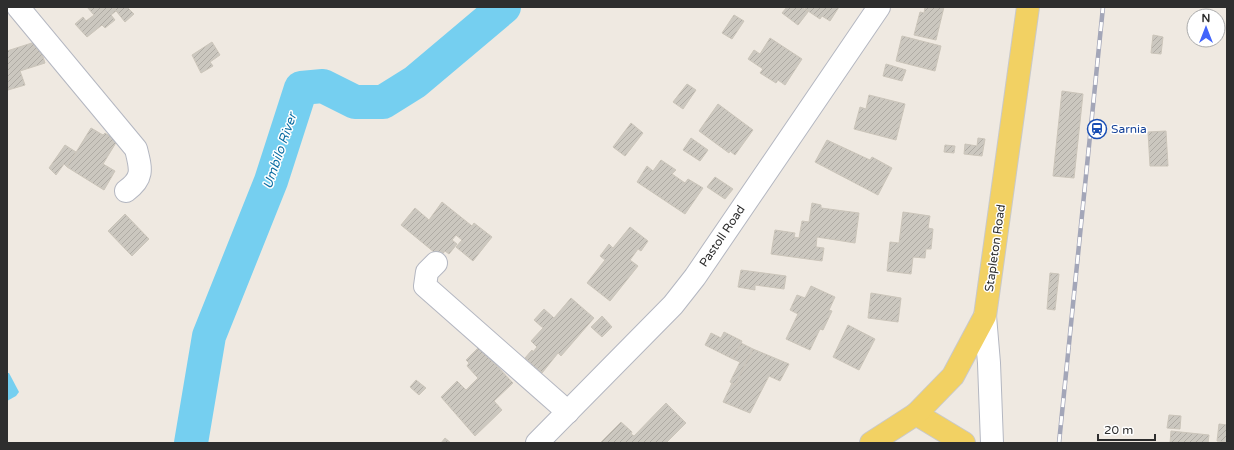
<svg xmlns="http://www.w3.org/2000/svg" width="1234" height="450" font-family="'Varela Round',sans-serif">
  <defs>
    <pattern id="building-hatch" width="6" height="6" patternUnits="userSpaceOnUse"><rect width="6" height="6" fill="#cbc7bf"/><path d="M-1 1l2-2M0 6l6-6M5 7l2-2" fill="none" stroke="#afaba4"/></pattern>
  </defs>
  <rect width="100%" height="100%" fill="#efe9e1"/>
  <polygon fill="#75cff0" points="7,373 9,373 19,392 16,396 7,401"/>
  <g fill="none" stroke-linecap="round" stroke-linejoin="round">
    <polyline stroke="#75cff0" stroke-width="34" points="191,443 209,336 271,181 301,88 323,86 355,102 383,102 415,82 504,7"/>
  </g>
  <g fill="url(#building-hatch)" stroke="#cbc5ba">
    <polygon points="87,7 113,7 116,11 111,15 115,20 105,28 102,25 87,37 75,24 83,17 86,21 94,15"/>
    <polygon points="113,7 127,7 134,14 125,22"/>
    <polygon points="787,7 802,7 808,12 798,25 782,13"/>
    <polygon points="806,7 839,7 830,21 822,16 820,19 805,9"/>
    <polygon points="925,7 944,7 936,40 914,35 920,12 924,13"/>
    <polygon points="734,15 744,21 732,39 722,33"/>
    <polygon points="1153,35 1163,37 1161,54 1151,53"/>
    <polygon points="902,36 941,46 935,71 896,61"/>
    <polygon points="770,38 802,59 785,85 778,80 776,83 760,73 763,69 748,59 754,50 760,54"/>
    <polygon points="38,41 45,63 20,71 25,85 8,90 7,51"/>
    <polygon points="212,42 220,55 210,62 213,66 201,73 192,55"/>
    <polygon points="886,64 906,70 902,81 883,76"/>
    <polygon points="687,84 696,90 683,109 673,102"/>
    <polygon points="1062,91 1083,94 1074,178 1053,176"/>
    <polygon points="869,95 905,104 896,140 854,129 860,107 866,109"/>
    <polygon points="718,104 753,130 735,155 730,151 729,153 699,131"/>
    <polygon points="631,123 643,133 625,156 613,147"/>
    <polygon points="91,128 103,135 105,133 117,141 103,164 115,171 104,190 67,167"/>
    <polygon points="1166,131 1168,166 1150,166 1148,132"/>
    <polygon points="691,138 708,150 700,161 683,150"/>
    <polygon points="978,138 985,139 982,156 964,154 965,144 977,146"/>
    <polygon points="827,140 870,160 872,157 892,168 878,195 815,162"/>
    <polygon points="65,145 76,152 67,167 64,164 56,175 49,168"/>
    <polygon points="945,145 955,146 954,153 944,152"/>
    <polygon points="661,160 676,170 672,174 685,183 688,179 703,188 685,214 637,182 647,166 653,171"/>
    <polygon points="715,177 733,189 725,199 707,187"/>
    <polygon points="442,202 472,226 474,223 492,237 473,261 456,247 462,240 456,235 452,240 457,244 449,254 445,251 440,257 401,225 415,208 429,220"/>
    <polygon points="812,203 821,205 821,208 859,213 855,243 817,237 816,247 824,248 822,261 771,254 775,230 795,233 794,237 799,238 802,221 809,222"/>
    <polygon points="903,212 930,216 928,228 933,229 931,249 926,249 925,258 913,257 911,274 887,271 890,242 899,243"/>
    <polygon points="125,214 149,239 132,256 108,231"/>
    <polygon points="630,227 648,241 641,251 638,249 630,260 638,266 610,301 587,283 605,260 600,256 609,244 613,248"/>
    <polygon points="741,270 786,276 784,289 755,285 755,290 738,287"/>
    <polygon points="1050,273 1059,274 1055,310 1047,309"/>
    <polygon points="811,286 835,297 829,310 832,311 823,330 820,329 810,350 786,339 798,314 790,310 797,295 805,298"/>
    <polygon points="871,293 901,298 898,322 868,318"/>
    <polygon points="571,298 594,318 561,356 558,353 542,373 525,358 532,350 533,352 537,347 531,341 543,328 534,320 544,309 554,318"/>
    <polygon points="602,316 612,327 602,337 591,327"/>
    <polygon points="848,325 875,339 859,370 833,357"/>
    <polygon points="724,332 742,341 733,359 705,345 711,333 721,338"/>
    <polygon points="741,343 753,349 735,385 730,382 740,362 733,359"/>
    <polygon points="479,347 513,383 494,401 502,410 475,436 441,397 457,381 466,390 478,378 467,366 469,363 466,360"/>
    <polygon points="753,349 789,364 780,381 769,376 750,413 723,402 732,383 735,385"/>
    <polygon points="416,380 426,388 419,395 410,387"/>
    <polygon points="666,403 686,423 666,443 600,443 621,422 632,432 631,434 634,436"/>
    <polygon points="1169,415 1181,416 1180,429 1167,428"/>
    <polygon points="1219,424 1227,425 1227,442 1217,441"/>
    <polygon points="1171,431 1209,435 1208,443 1170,443"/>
    <polygon points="445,438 451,443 441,443"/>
  </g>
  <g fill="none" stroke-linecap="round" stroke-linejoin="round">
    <g stroke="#b4b7c1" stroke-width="24">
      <g id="minor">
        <path d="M18,7L136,149C141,169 144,178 126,191"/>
        <polyline points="436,263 427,272 425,286 568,412"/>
        <polyline points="985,316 989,363 992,443"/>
        <polyline points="537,443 673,305 695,277 879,7"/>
      </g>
    </g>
    <g stroke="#c9c9c9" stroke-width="24">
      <g id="major">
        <polyline points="916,414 964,443"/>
        <polyline points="871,443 916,414 953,376 985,316 1028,7"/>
      </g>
    </g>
    <use href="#minor" stroke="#fff" stroke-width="22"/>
    <use href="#major" stroke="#f2d163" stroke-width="22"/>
    <g stroke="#a3a6b8" stroke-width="4.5">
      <polyline id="rail" points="1059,443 1103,7"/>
    </g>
    <use href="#rail" stroke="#fff" stroke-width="3" stroke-dasharray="9" stroke-linecap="butt"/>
  </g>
  <defs>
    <g id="station-ring" transform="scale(1)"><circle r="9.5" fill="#fff" stroke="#1a4fb4" stroke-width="1.5"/><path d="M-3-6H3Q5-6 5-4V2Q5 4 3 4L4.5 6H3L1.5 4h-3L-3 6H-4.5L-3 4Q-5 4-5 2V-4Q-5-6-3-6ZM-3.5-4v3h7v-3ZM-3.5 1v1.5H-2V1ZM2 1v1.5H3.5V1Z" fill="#1a4fb4"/></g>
  </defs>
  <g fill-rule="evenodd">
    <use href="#station-ring" x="1097" y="129"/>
  </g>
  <g text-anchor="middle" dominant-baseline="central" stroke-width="3" stroke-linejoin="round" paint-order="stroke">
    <g font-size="12" fill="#164399" stroke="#fff" text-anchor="start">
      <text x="1111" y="129">Sarnia</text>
    </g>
    <g font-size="12" fill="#2e2e2e" stroke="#fff">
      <text transform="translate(722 236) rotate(-56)">Pastoll Road</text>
      <text transform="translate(995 248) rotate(-82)">Stapleton Road</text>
    </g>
    <g font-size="13" font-style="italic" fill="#0d6fa3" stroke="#fff">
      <text transform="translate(280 151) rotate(-71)">Umbilo River</text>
    </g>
  </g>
  <rect width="1234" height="450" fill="none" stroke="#2e2e2e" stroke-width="16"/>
  <g transform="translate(1206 28)"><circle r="19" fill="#ffffff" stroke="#ababab"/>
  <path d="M0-3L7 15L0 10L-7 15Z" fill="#4264fb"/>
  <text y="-6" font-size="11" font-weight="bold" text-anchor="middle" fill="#2e2e2e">N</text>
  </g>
  <path d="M1098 434v6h57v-6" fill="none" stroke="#2e2e2e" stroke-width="2"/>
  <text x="1104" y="434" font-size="12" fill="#2e2e2e" stroke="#ffffff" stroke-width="3" paint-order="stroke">20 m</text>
</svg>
